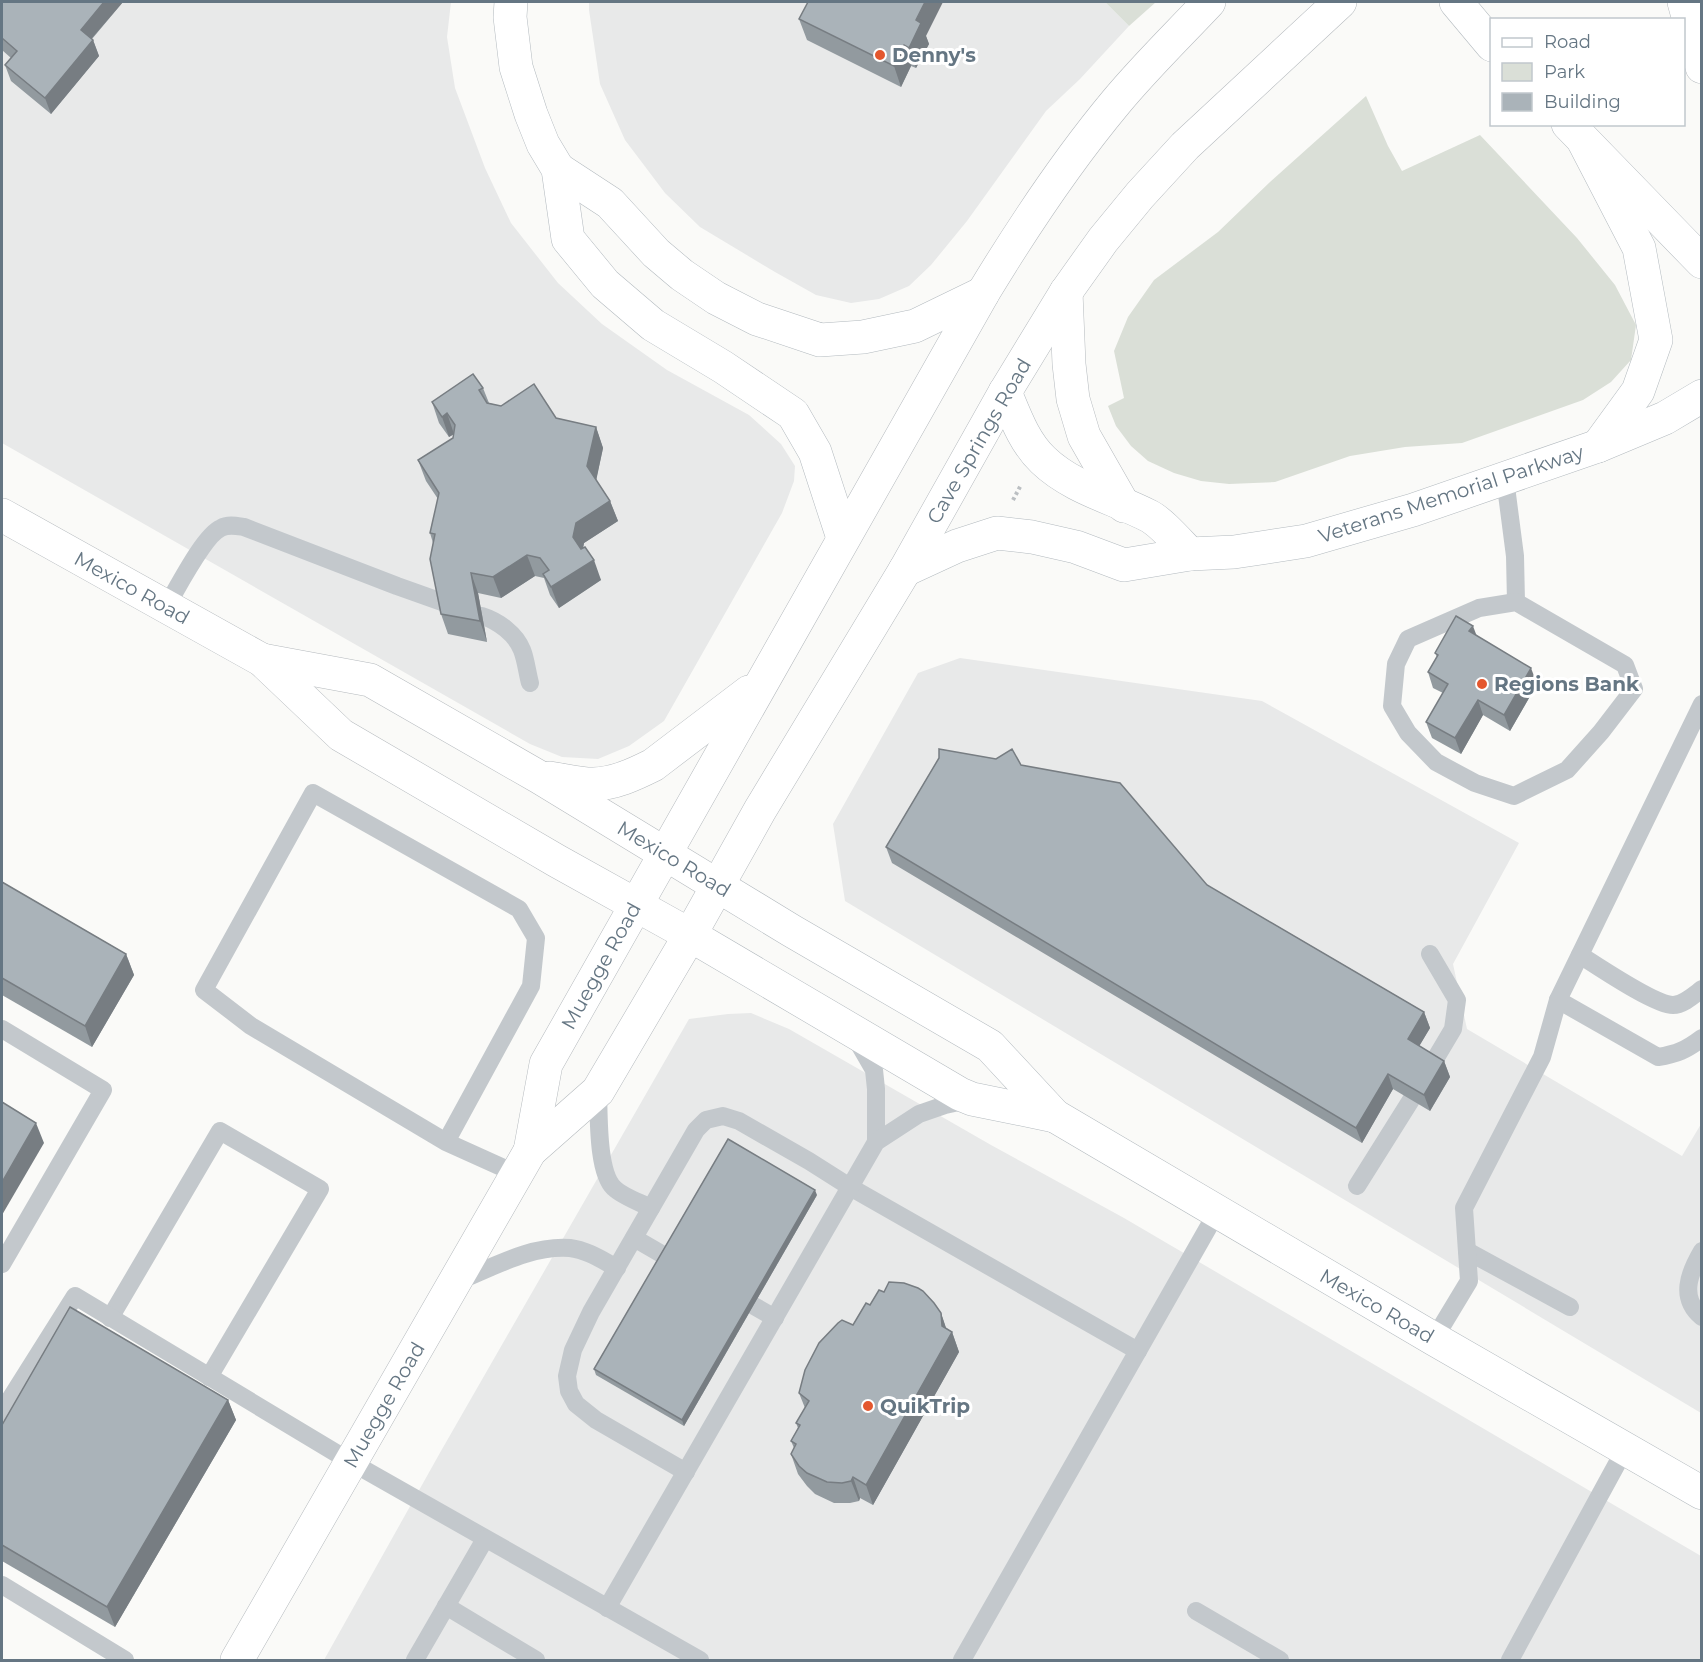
<svg xmlns="http://www.w3.org/2000/svg" width="1703" height="1662" font-family="Montserrat,sans-serif">
  <rect width="100%" height="100%" fill="#fafaf8"/>
  <g fill="#e8e9e9">
    <polygon points="2,2 451,2 447,37 455,88 485,168 511,223 558,283 602,324 667,370 749,415 781,444 795,466 794,481 782,513 664,721 629,746 598,759 562,757 530,744 2,443"/>
    <polygon points="589,2 1105,2 1129,26 1080,79 1046,111 967,221 931,265 909,286 879,299 851,303 816,295 775,272 700,227 665,193 625,140 600,84 589,10"/>
    <polygon points="960,658 1262,701 1519,843 1453,964 1467,1029 1682,1156 1701,1124 1701,1413 845,901 833,824 918,673"/>
    <polygon points="751,1013 789,1029 991,1145 1124,1218 1701,1556 1701,1660 324,1660 441,1451 689,1019 728,1014"/>
  </g>
  <g fill="#dadfd7">
    <polygon points="1105,2 1156,2 1129,26"/>
    <polygon points="1366,96 1388,146 1402,171 1480,135 1577,238 1615,285 1636,325 1631,360 1611,382 1583,400 1462,443 1405,447 1350,456 1275,482 1229,484 1201,481 1174,473 1148,461 1131,446 1116,426 1108,406 1124,398 1114,351 1128,317 1154,280 1218,232 1270,182"/>
  </g>
  <g fill="none" stroke-linecap="round" stroke-linejoin="round">
    <g stroke="#b3babf" stroke-width="34">
      <g id="secondary">
        <polyline points="511,2 510,17 516,67 531,114 543,144 558,169 568,239 605,284 653,325 723,367 793,414 815,452 843,538"/>
        <polyline points="1456,2 1492,45"/>
        <polyline points="1568,124 1702,262"/>
        <polyline points="1584,142 1639,248 1656,340 1638,391 1598,446"/>
        <polyline points="558,169 610,203 656,253 682,275 716,298 757,319 820,340 863,337 915,326 983,293"/>
        <path d="M1005,392C1015,416 1024,442 1043,460C1072,488 1114,498 1149,516C1161,522 1180,544 1190,554"/>
        <polyline points="905,570 957,546 997,533 1032,537 1076,547 1124,565 1190,554 1234,552 1306,541 1413,510 1598,446 1665,418 1702,396"/>
        <polyline points="718,886 792,931 990,1046 1055,1116 1434,1339 1702,1493"/>
        <polyline points="690,935 960,1094 972,1099 1055,1116"/>
      </g>
    </g>
    <g stroke="#b5babe" stroke-width="34">
      <g id="primary">
        <polyline points="1066,292 1069,364 1073,399 1084,436 1124,506"/>
        <polyline points="2,515 262,660 341,735 557,861 690,935"/>
        <polyline points="262,660 370,680 539,777 718,886"/>
        <path d="M550,778C564,780 579,784 593,784C614,784 635,774 653,765L749,692"/>
        <path d="M530,1151L546,1064L983,293C1023,227 1066,162 1116,102C1145,67 1178,35 1209,2"/>
        <polyline points="237,1660 530,1151 598,1091 690,935 760,810 905,570 1005,392 1066,292 1103,240 1140,195 1185,146 1340,2"/>
      </g>
    </g>
    <g stroke="#b4b9bd" stroke-width="34">
      <polyline id="highway" points="1684,2 1702,67"/>
    </g>
    <polyline stroke="#bbbfc2" stroke-width="4" stroke-dasharray="3 3" stroke-linecap="butt" points="1013,500 1021,485"/>
    <g stroke="#c3c8cc" stroke-width="18">
      <polyline points="1505,479 1515,556 1516,602"/>
      <polygon points="1516,602 1625,665 1634,689 1601,732 1567,770 1514,796 1475,783 1436,762 1408,733 1392,706 1396,664 1408,639 1479,608"/>
      <path d="M166,607C177,589 204,535 221,528C228,524 237,526 244,527L397,586L442,602"/>
      <path d="M482,616C498,621 516,634 522,650C526,660 527,672 530,683"/>
      <polyline points="1430,954 1457,1000 1453,1029 1431,1066"/>
      <path d="M1580,955C1599,967 1655,1005 1673,1005C1683,1005 1694,995 1702,989"/>
      <path d="M1558,1000L1658,1057C1677,1054 1686,1050 1702,1038"/>
      <polyline points="2,1029 103,1090 2,1264"/>
      <polyline points="855,1037 874,1070 876,1089 876,1142"/>
      <path d="M598,1091C599,1114 597,1172 614,1188C622,1196 641,1203 651,1208"/>
      <polyline points="446,1142 531,986 536,938 519,909 313,793 204,990 251,1026 446,1142 517,1174"/>
      <polyline points="1357,1186 1411,1100"/>
      <polyline points="634,1238 665,1256"/>
      <polyline points="1467,1251 1570,1307"/>
      <path d="M1702,1251C1689,1273 1679,1298 1702,1317"/>
      <path d="M456,1282C492,1268 530,1245 570,1248C587,1250 602,1260 617,1268"/>
      <polyline points="754,1306 775,1318"/>
      <polyline points="110,1318 220,1131 320,1189 209,1377"/>
      <polyline points="1434,1339 1469,1281 1464,1208 1542,1057 1558,1000 1702,704"/>
      <polyline points="2,1412 75,1296 351,1462 700,1660"/>
      <polyline points="686,1472 596,1420 576,1404 569,1391 567,1376 573,1350 591,1312 696,1130 706,1120 723,1116 739,1121 809,1161 850,1187 1138,1351"/>
      <polyline points="2,1585 125,1660"/>
      <polyline points="446,1606 536,1660"/>
      <polyline points="607,1608 876,1142 919,1114 945,1105 968,1100"/>
      <polyline points="1196,1611 1280,1660"/>
      <polyline points="415,1660 485,1539"/>
      <polyline points="962,1660 1217,1212"/>
      <polyline points="1510,1660 1625,1449"/>
    </g>
    <use href="#secondary" stroke="#fff" stroke-width="33"/>
    <use href="#primary" stroke="#fff" stroke-width="33"/>
    <use href="#highway" stroke="#fff" stroke-width="33"/>
  </g>
  <g fill="#929a9f">
    <polygon points="2,2 123,2 92,39 93,40 99,56 51,114 11,81 5,65 11,58 2,50"/>
    <polygon points="799,19 926,36 929,44 916,68 911,66 901,87 807,40"/>
    <polygon points="483,388 489,403 501,406 596,427 603,448 596,480 610,501 618,521 584,543 583,548 601,580 559,608 550,595 544,578 535,576 501,598 478,593 487,642 448,634 441,614 433,543 430,533 438,499 426,481 418,460 453,438 454,434 449,437 439,423 432,402"/>
    <polygon points="1476,635 1537,684 1510,731 1483,715 1461,754 1432,738 1426,722 1443,693 1433,688 1428,672 1437,657 1435,653"/>
    <polygon points="939,758 1021,765 1207,885 1424,1012 1430,1028 1419,1046 1444,1061 1450,1077 1430,1111 1393,1089 1362,1143 892,863 886,847"/>
    <polygon points="2,882 126,954 134,975 92,1047 2,995"/>
    <polygon points="817,1195 684,1426 596,1375 594,1369"/>
    <polygon points="884,1292 941,1313 946,1328 952,1332 959,1352 873,1505 860,1498 859,1501 850,1503 834,1503 815,1494 807,1486 798,1474 791,1454 794,1448 791,1441 798,1428 796,1423 805,1408 799,1393 853,1325 870,1305"/>
    <polygon points="228,1400 236,1420 115,1627 2,1561 2,1425"/>
  </g>
  <g fill="#777d82">
    <polygon points="104,2 123,2 86,45 81,30"/>
    <polygon points="925,2 943,2 926,36 929,44 916,68 909,48 916,20"/>
    <polygon points="93,40 99,56 51,114 45,98"/>
    <polygon points="904,45 911,66 901,87 894,66"/>
    <polygon points="447,413 454,434 449,437 442,417"/>
    <polygon points="596,427 603,448 595,486 587,466"/>
    <polygon points="610,501 618,521 584,543 581,558 573,537 576,523"/>
    <polygon points="527,555 535,576 501,598 493,577"/>
    <polygon points="594,560 601,580 559,608 551,587"/>
    <polygon points="471,573 478,593 487,642 480,621"/>
    <polygon points="1473,626 1479,642 1469,631"/>
    <polygon points="1531,668 1537,684 1510,731 1504,715"/>
    <polygon points="1478,700 1483,715 1461,754 1455,738"/>
    <polygon points="126,954 134,975 92,1047 85,1026"/>
    <polygon points="1424,1012 1430,1028 1414,1055 1408,1039"/>
    <polygon points="1444,1061 1450,1077 1430,1111 1424,1095"/>
    <polygon points="1388,1074 1393,1089 1362,1143 1356,1128"/>
    <polygon points="36,1123 44,1143 2,1215 2,1182"/>
    <polygon points="815,1190 817,1195 684,1426 682,1420"/>
    <polygon points="941,1313 948,1334 952,1332 959,1352 873,1505 866,1485 942,1326"/>
    <polygon points="228,1400 236,1420 115,1627 107,1607"/>
    <polygon points="853,1477 860,1498 859,1501 851,1481"/>
  </g>
  <g fill="#aab3b9" stroke="#777d82" stroke-width="1.5">
    <polygon points="2,2 104,2 81,30 93,40 45,98 5,65 17,51 2,38"/>
    <polygon points="808,2 925,2 916,20 921,23 909,48 904,45 894,66 799,19"/>
    <polygon points="473,374 483,388 479,390 487,403 501,406 534,384 556,418 596,427 587,466 610,501 576,523 573,537 581,549 585,547 594,560 551,587 543,574 549,570 540,558 527,555 493,577 471,573 480,621 441,614 430,559 435,534 430,533 439,493 418,460 453,438 455,425 447,413 442,417 432,402"/>
    <polygon points="1456,616 1473,626 1469,631 1531,668 1504,715 1478,700 1455,738 1426,722 1448,684 1428,672 1438,655 1435,653"/>
    <polygon points="939,749 996,759 1012,749 1021,765 1120,783 1207,885 1424,1012 1408,1039 1444,1061 1424,1095 1388,1074 1356,1128 886,847 939,758"/>
    <polygon points="2,882 126,954 85,1026 2,978"/>
    <polygon points="2,1102 36,1123 2,1182"/>
    <polygon points="728,1139 815,1190 682,1420 594,1369"/>
    <polygon points="889,1282 904,1283 918,1288 923,1291 934,1303 941,1313 942,1326 952,1332 866,1485 853,1477 851,1481 842,1483 827,1482 807,1473 799,1466 791,1454 796,1444 791,1441 800,1425 796,1423 809,1401 799,1393 805,1370 819,1343 838,1323 842,1320 853,1325 866,1303 870,1305 879,1290 884,1292"/>
    <polygon points="70,1307 228,1400 107,1607 2,1545 2,1425"/>
  </g>
  <g fill="#e4572e" stroke="#fff" stroke-width="2">
    <circle cx="880" cy="55" r="6"/>
    <circle cx="1482" cy="684" r="6"/>
    <circle cx="868" cy="1406" r="6"/>
  </g>
  <g text-anchor="middle" dominant-baseline="central" stroke-width="6" stroke-linejoin="round" paint-order="stroke">
    <g font-size="20" font-weight="bold" fill="#657683" stroke="#fff" text-anchor="start">
      <text x="892" y="55">Denny's</text>
      <text x="1494" y="684">Regions Bank</text>
      <text x="880" y="1406">QuikTrip</text>
    </g>
    <g font-size="20" fill="#657683" stroke="#fff">
      <text transform="translate(979 441) rotate(-60)">Cave Springs Road</text>
      <text transform="translate(1451 494) rotate(-18)">Veterans Memorial Parkway</text>
      <text transform="translate(132 588) rotate(29)">Mexico Road</text>
      <text transform="translate(674 859) rotate(31)">Mexico Road</text>
      <text transform="translate(601 966) rotate(-61)">Muegge Road</text>
      <text transform="translate(1377 1306) rotate(30)">Mexico Road</text>
      <text transform="translate(384 1405) rotate(-60)">Muegge Road</text>
    </g>
  </g>
  <rect width="1703" height="1662" fill="none" stroke="#657683" stroke-width="6"/>
  <rect x="1490" y="18" width="195" height="108" fill="#ffffff" stroke="#c1c8cd" stroke-width="1.5"/>
  <rect x="1502" y="38" width="30" height="9" fill="#ffffff" stroke="#c1c8cd" stroke-width="1.5"/>
  <text x="1544" y="48" font-size="18" fill="#657683">Road</text>
  <rect x="1502" y="63" width="30" height="18" fill="#dadfd7" stroke="#c1c8cd" stroke-width="1.5"/>
  <text x="1544" y="78" font-size="18" fill="#657683">Park</text>
  <rect x="1502" y="93" width="30" height="18" fill="#aab3b9" stroke="#c1c8cd" stroke-width="1.5"/>
  <text x="1544" y="108" font-size="18" fill="#657683">Building</text>
</svg>
